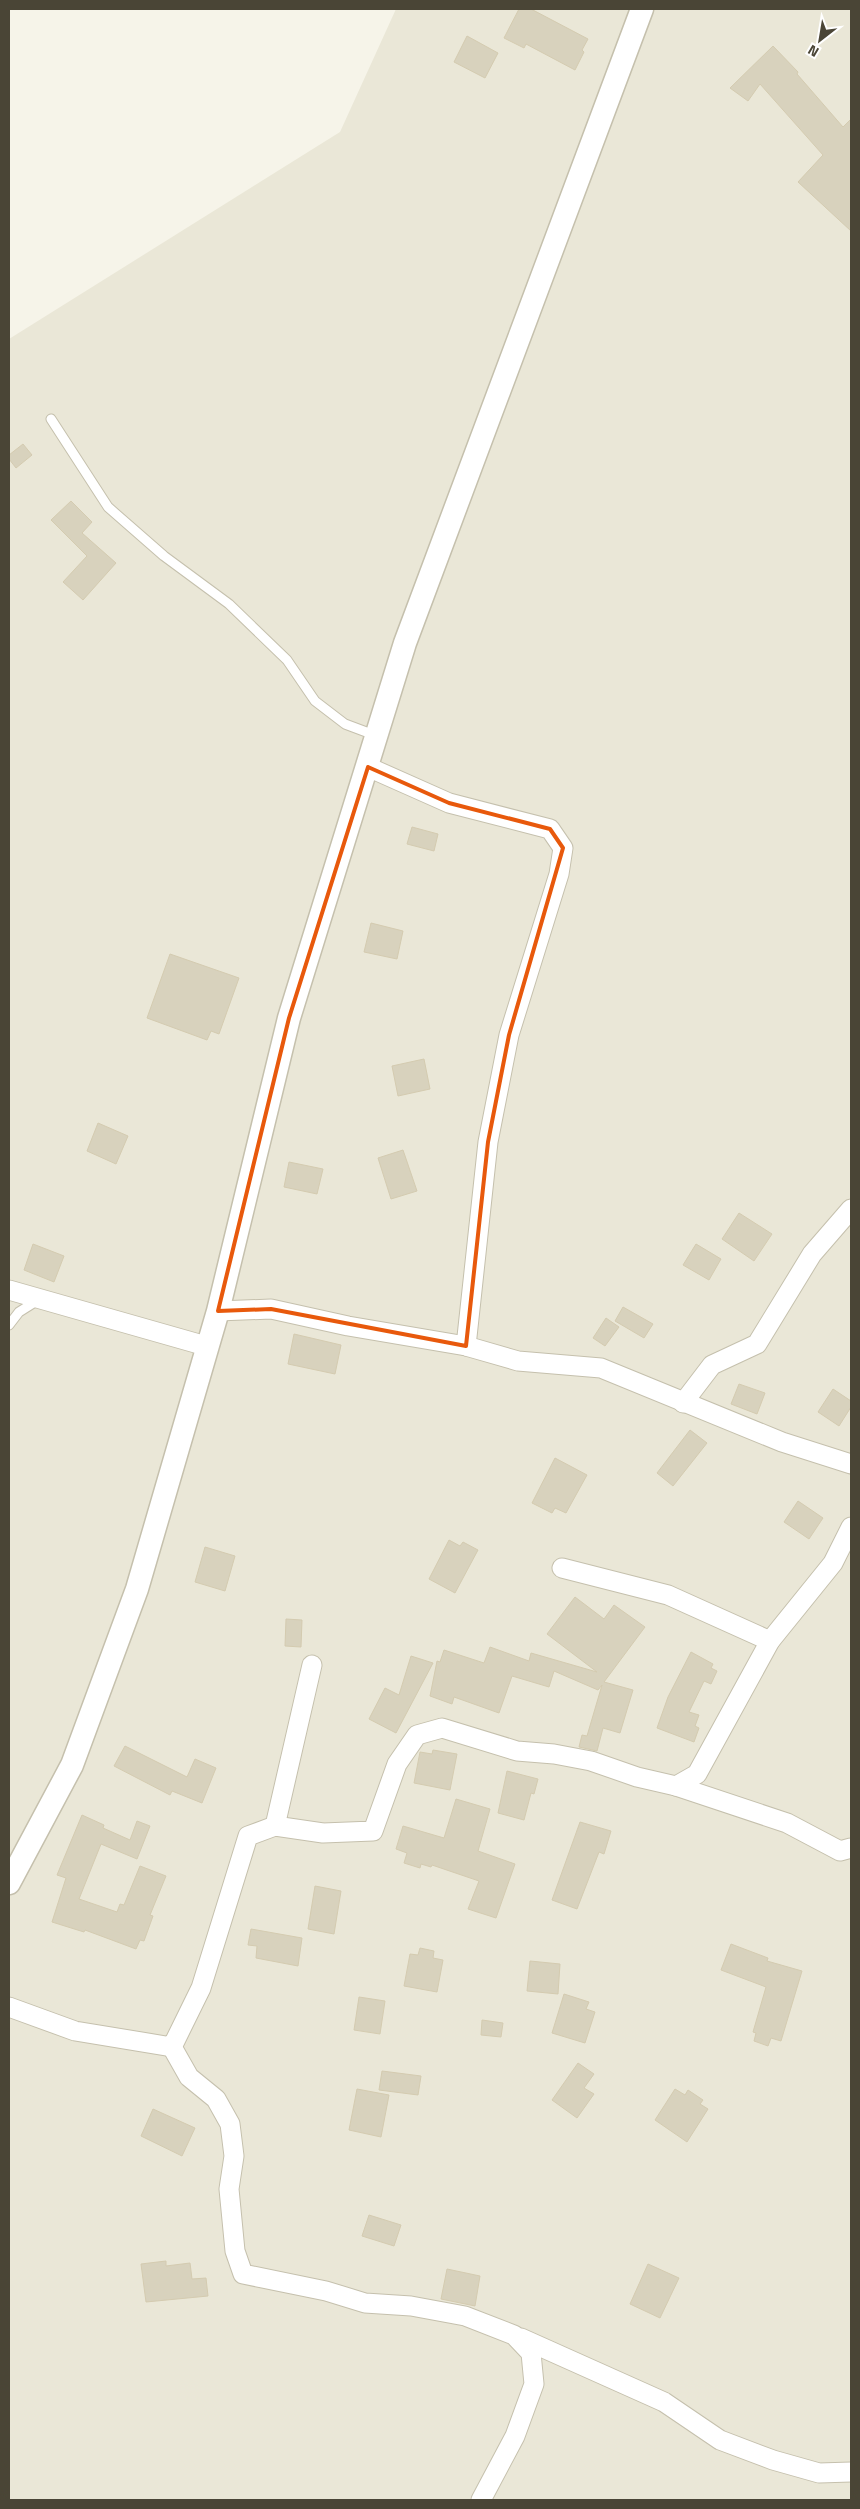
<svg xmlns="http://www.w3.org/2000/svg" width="860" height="2509" font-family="'Titillium Web',sans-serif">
  <rect width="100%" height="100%" fill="#f6f4e9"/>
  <polygon fill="#eae7d7" points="396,9 851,9 851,2500 9,2500 9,339 340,132"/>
  <g fill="#d8d2bd" stroke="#d4cbb0">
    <polygon points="519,9 531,9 588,39 582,50 584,52 575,70 526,44 524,48 504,38"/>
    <polygon points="467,36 498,53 485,78 454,62"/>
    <polygon points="773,46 798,72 797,74 843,127 851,119 851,231 798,182 823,155 760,84 748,101 730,88"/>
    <polygon points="23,444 32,455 16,468 9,459 9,455"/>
    <polygon points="71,501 92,522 82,533 116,563 83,600 63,582 87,556 51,520"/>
    <polygon points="412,827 438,834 434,851 407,844"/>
    <polygon points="371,923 403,931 397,959 364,952"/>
    <polygon points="170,954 239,978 219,1034 211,1031 207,1040 147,1018"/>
    <polygon points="424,1059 430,1089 398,1096 392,1066"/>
    <polygon points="98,1123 128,1136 116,1164 87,1151"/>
    <polygon points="403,1150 417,1191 391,1199 378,1158"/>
    <polygon points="289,1162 323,1169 317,1194 284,1187"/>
    <polygon points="739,1213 772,1234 754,1261 722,1239"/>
    <polygon points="33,1244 64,1256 54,1282 24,1270"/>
    <polygon points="696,1244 721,1259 709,1280 683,1265"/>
    <polygon points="623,1307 653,1324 644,1338 615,1321"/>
    <polygon points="606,1318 619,1327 605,1346 593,1338"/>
    <polygon points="294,1334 341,1345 335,1374 288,1364"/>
    <polygon points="739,1384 765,1393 757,1414 731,1404"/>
    <polygon points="833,1389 851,1401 851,1407 839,1426 818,1412"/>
    <polygon points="690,1430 707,1443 673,1486 657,1473"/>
    <polygon points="555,1458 587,1475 566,1513 555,1508 552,1513 532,1503"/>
    <polygon points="798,1501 823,1518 809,1539 784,1522"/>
    <polygon points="449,1540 460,1546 463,1542 478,1550 455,1593 429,1579"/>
    <polygon points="205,1547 235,1556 225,1591 195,1582"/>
    <polygon points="575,1597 604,1619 614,1605 645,1627 604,1682 633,1690 620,1733 603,1728 597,1751 579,1747 582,1735 587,1736 602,1685 598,1690 554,1671 549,1687 512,1676 499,1713 454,1697 452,1704 430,1696 437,1661 440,1662 444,1650 484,1663 490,1647 529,1661 531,1653 597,1672 547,1634"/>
    <polygon points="286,1619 302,1620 301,1647 285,1646"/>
    <polygon points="691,1652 713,1664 711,1668 717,1671 711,1684 704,1681 689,1712 699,1715 695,1726 699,1728 694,1742 657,1728 668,1697"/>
    <polygon points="411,1656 433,1663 396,1733 369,1719 385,1688 399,1695"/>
    <polygon points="125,1746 187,1777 195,1759 216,1768 202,1803 172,1791 170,1795 114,1766"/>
    <polygon points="433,1750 457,1754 450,1790 414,1783 420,1752 432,1754"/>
    <polygon points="507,1771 538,1779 534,1794 531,1793 524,1820 498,1813"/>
    <polygon points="456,1799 490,1809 478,1851 515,1864 496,1918 468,1909 479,1881 432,1865 431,1867 421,1864 420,1868 404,1863 407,1853 396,1849 403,1826 444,1838"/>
    <polygon points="82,1815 104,1825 103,1828 130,1840 137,1821 150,1826 137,1859 101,1844 79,1899 117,1912 120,1904 124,1905 140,1866 166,1876 150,1915 153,1916 144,1941 140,1940 136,1949 85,1930 84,1932 52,1922 66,1878 57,1875"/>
    <polygon points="580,1822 611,1831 604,1854 599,1852 577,1909 552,1900"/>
    <polygon points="315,1886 341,1891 334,1934 308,1929"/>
    <polygon points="251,1929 302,1938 298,1966 256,1958 257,1946 248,1945"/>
    <polygon points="731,1944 768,1958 767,1961 802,1971 781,2041 771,2038 768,2046 754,2041 756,2033 753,2032 766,1987 721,1970"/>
    <polygon points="420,1948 434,1951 433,1958 443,1960 437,1992 404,1986 410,1954 418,1955"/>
    <polygon points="530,1961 560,1964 558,1994 527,1991"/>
    <polygon points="564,1994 589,2002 586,2009 595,2012 585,2043 552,2033"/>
    <polygon points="359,1997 385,2001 380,2034 354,2030"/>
    <polygon points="482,2020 503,2023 501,2037 481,2035"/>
    <polygon points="578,2063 594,2074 584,2088 594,2094 577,2118 552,2100"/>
    <polygon points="382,2071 421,2076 418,2095 379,2090"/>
    <polygon points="357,2089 389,2095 381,2137 349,2130"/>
    <polygon points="675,2089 685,2095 688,2090 703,2100 700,2104 708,2109 687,2142 655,2120"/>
    <polygon points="153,2109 195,2128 182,2156 141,2136"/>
    <polygon points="369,2215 401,2225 394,2246 362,2236"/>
    <polygon points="166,2261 166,2266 190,2263 192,2279 206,2278 208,2296 146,2302 141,2264"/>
    <polygon points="648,2264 679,2278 660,2318 630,2304"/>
    <polygon points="447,2269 480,2276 475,2306 441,2299"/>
  </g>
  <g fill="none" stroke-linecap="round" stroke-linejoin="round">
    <g stroke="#c5c0ad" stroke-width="11">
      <g id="service">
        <polyline points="51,419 108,507 164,556 229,604 287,660 315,701 345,724 377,736"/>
        <polyline points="9,1325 19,1312 38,1300"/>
      </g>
    </g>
    <g stroke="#c5c0ad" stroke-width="21">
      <g id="minor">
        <polyline points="368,767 449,803 550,829 563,848 559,874 509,1035 488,1142 466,1346"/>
        <polyline points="9,1290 206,1346"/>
        <polyline points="218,1311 271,1309 348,1326 466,1346 518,1361 601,1368 782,1442 851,1464"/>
        <polyline points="683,1403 712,1365 757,1344 812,1254 851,1209"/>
        <polyline points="562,1568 668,1595 770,1641"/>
        <polyline points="676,1786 697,1774 770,1641 833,1563 851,1527"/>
        <polyline points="275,1826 312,1665"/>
        <polyline points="9,2007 75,2031 172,2047 201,1988 248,1836 275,1826 323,1833 373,1831 397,1764 417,1735 442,1728 517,1751 554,1754 591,1761 637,1777 676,1786 787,1823 840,1851 851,1848"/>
        <polyline points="172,2047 189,2077 216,2099 230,2124 234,2156 229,2189 235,2251 243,2274 326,2291 365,2303 411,2306 465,2316 514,2335 531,2353 534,2384 515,2436 481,2500"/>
        <polyline points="521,2338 664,2402 720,2440 773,2460 819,2473 851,2472"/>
      </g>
    </g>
    <g stroke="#c5c0ad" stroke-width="25">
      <polyline id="tertiary" points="9,1883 72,1765 137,1589 218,1311 289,1018 405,643 642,9"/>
    </g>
    <use href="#service" stroke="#fff" stroke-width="9"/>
    <use href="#minor" stroke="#fff" stroke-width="19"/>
    <use href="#tertiary" stroke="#fff" stroke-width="22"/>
  </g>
  <path fill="none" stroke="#e8590c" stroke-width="4" stroke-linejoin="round" d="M368,767L449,803L550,829L563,848L509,1035L488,1142L466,1346L271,1309L218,1311L289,1018Z"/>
  <rect width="860" height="2509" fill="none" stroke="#4a4536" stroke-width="20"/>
  <g transform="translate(820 40) rotate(211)" stroke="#ffffff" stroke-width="4" paint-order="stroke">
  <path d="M0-4L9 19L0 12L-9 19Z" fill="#4a4536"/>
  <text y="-8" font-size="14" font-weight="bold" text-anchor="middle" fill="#4a4536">N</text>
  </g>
</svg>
